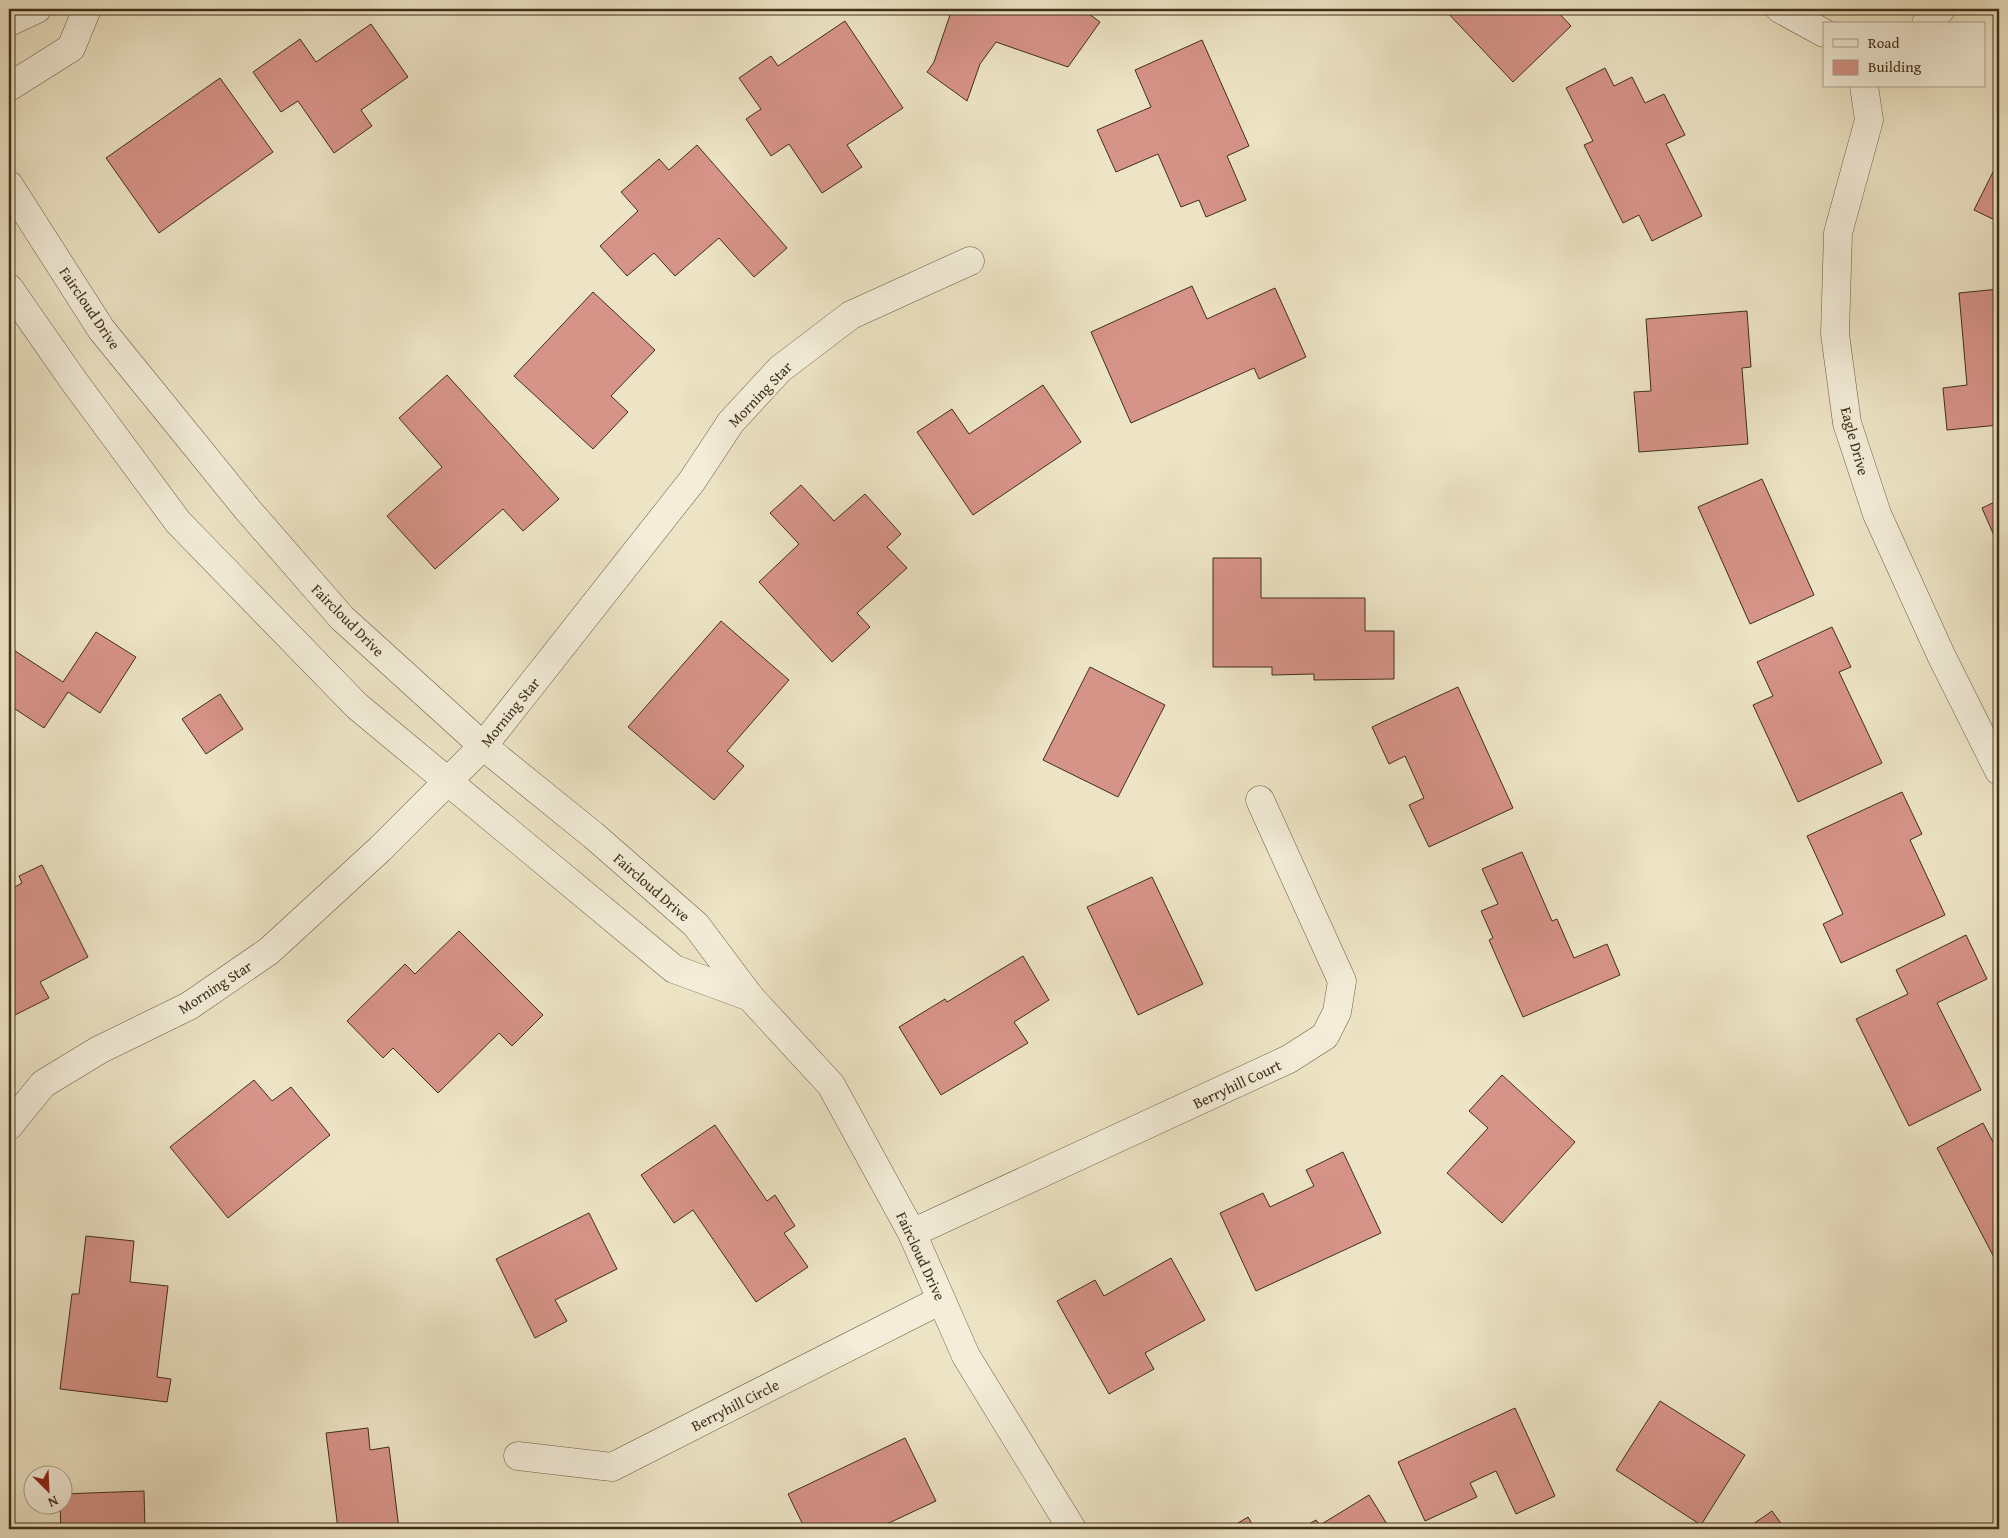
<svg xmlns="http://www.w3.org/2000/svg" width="2008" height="1538" font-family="'Gentium Book Plus',serif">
  <rect width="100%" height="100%" fill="#ede4c5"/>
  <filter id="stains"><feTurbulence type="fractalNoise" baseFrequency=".004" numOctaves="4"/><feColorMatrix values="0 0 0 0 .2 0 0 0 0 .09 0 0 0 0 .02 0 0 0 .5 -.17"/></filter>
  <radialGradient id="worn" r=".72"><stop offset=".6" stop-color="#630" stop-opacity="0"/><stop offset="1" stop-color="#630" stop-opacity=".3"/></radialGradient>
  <g fill="#d69388" stroke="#402f19">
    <polygon points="952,9 1086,9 1085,11 1100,22 1068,67 996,42 980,64 967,101 927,72 934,62"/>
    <polygon points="1444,9 1555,9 1571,26 1513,82"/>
    <polygon points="845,21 903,108 847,145 862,167 822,193 789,144 771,156 746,119 761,109 739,78 771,56 778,66"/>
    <polygon points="371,24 408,77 361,110 372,126 334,153 298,101 281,112 253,72 300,39 316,62"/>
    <polygon points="1202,40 1249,146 1227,156 1246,200 1206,217 1199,200 1181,207 1158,154 1116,172 1097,130 1151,107 1135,70"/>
    <polygon points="1605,68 1614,86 1632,77 1645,103 1664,94 1685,135 1666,144 1702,216 1652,241 1639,215 1623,223 1584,145 1593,141 1566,88"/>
    <polygon points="220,78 273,152 159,233 106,158"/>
    <polygon points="697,145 787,248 754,277 719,238 675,276 654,253 627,276 600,246 638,211 621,192 659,159 669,170"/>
    <polygon points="1993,172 1999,175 1999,222 1974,210"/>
    <polygon points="1192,286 1207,319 1275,288 1306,357 1259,379 1254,368 1131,423 1091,332"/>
    <polygon points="1999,289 1999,425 1947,430 1943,388 1967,385 1959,293"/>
    <polygon points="593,292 655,350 611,396 628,412 593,449 514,376"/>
    <polygon points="1747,311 1751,367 1742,368 1748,444 1639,452 1634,392 1651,391 1646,319"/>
    <polygon points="447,375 559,499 523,531 503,509 435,569 387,516 442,467 399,418"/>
    <polygon points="1043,385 1081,442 973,515 917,432 952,409 969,434"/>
    <polygon points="1762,479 1814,595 1750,624 1698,507"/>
    <polygon points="801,485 834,521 865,494 901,534 887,547 907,568 857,613 870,627 832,662 759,582 799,544 770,513"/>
    <polygon points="1999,500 1999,547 1982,508"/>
    <polygon points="1213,558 1261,558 1261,598 1365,598 1365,631 1394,631 1394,679 1314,680 1314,674 1272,675 1272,667 1213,667"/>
    <polygon points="721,621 789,680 727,751 744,766 714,800 628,727"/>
    <polygon points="1832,627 1851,667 1839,672 1882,763 1798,802 1753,705 1773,696 1757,662"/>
    <polygon points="96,632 136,657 100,713 68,692 44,728 9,705 9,647 63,682"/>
    <polygon points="1090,667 1165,705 1118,797 1043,760"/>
    <polygon points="1458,687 1513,808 1429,847 1409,805 1424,798 1405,756 1389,764 1372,727"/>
    <polygon points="220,694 243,729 206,754 182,719"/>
    <polygon points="1902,792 1922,834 1910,840 1945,915 1841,963 1823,924 1843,914 1807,836"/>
    <polygon points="1522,852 1552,921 1557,919 1574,958 1607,944 1620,975 1523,1017 1489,940 1493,938 1481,911 1498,904 1482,869"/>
    <polygon points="42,865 88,957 40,982 49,998 9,1018 9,890 22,883 19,876"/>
    <polygon points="1152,877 1203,984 1138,1015 1087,907"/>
    <polygon points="459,931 543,1015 512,1046 499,1033 438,1093 393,1048 383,1058 347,1021 405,964 415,974"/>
    <polygon points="1966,935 1987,979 1937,1003 1981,1090 1909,1126 1856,1019 1908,994 1896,970"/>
    <polygon points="1023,956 1049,1000 1014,1022 1028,1043 941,1095 899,1027 945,999 947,1002"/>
    <polygon points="1502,1075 1575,1142 1502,1223 1447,1173 1488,1128 1469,1111"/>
    <polygon points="254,1080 272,1101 291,1087 330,1135 228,1218 170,1147"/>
    <polygon points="1983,1123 1999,1153 1999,1267 1937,1148"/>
    <polygon points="715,1125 767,1201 775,1195 795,1226 784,1233 808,1267 756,1302 693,1210 674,1223 641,1175"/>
    <polygon points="1343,1152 1381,1233 1256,1291 1220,1213 1263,1193 1270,1207 1314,1186 1306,1170"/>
    <polygon points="589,1213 617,1269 555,1300 567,1321 535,1338 496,1259"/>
    <polygon points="86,1236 134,1241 130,1282 168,1286 157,1377 171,1379 167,1402 60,1389 72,1294 79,1294"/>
    <polygon points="1171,1258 1205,1320 1145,1353 1154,1369 1109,1394 1057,1301 1095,1280 1104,1296"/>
    <polygon points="1660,1401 1745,1455 1701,1525 1616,1470"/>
    <polygon points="1515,1408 1555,1496 1516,1514 1496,1471 1470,1483 1477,1497 1425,1521 1398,1462"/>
    <polygon points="368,1428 370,1450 389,1447 399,1529 338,1529 326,1433"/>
    <polygon points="905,1438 936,1501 876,1529 805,1529 788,1494"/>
    <polygon points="144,1491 145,1529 61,1529 60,1506 62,1506 62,1494"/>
    <polygon points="1369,1495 1390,1529 1300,1529 1316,1520 1320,1525"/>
    <polygon points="1772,1511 1785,1529 1746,1529"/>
    <polygon points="1248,1517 1255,1529 1228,1529"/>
  </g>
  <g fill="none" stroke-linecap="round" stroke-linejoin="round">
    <g stroke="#6b5c44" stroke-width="29">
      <g id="street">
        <polyline points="1780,9 1824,33"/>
        <polyline points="9,22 37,9"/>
        <polyline points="1926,24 1941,9"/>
        <polyline points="1864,86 1869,120 1838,233 1835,334 1847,423 1877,514 1941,655 1999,771"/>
        <polyline points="9,87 71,48 87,9"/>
        <polyline points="9,185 101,329 247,509 342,618 483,746 593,835 696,925 750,997 831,1085 912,1233 966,1356 1072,1529"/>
        <polyline points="9,288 73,380 178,522 357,706 674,969 750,997"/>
        <polyline points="9,1126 43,1084 99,1050 189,1006 269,951 380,849 483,746 692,481 731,422 780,369 851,315 970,261"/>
        <polyline points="912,1233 1289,1059 1325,1036 1337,1012 1342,981 1260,800"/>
        <polyline points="518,1456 612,1467 941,1300"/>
      </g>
    </g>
    <use href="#street" stroke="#f3edd9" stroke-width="28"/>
  </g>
  <g text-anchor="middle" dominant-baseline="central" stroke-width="5" stroke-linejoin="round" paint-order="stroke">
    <g font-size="15" fill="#402f19" stroke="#f3edd9">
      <text transform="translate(90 308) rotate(56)">Faircloud Drive</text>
      <text transform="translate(760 394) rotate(-46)">Morning Star</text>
      <text transform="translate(1855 441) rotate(75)">Eagle Drive</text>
      <text transform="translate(348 620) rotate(45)">Faircloud Drive</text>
      <text transform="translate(510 712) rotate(-51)">Morning Star</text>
      <text transform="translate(652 887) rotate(41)">Faircloud Drive</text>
      <text transform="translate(215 987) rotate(-33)">Morning Star</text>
      <text transform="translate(1237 1084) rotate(-25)">Berryhill Court</text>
      <text transform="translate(921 1256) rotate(65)">Faircloud Drive</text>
      <text transform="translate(735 1405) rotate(-27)">Berryhill Circle</text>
    </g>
  </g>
  <rect width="2008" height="1538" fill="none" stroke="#ede4c5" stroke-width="30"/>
  <rect x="10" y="10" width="1988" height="1518" fill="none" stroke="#402f19" stroke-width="2.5"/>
  <rect x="15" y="15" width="1978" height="1508" fill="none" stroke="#402f19"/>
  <rect x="1823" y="22" width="162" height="65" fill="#f3edd9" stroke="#aba18c"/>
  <rect x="1833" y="39" width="25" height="8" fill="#f3edd9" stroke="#aba18c"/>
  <text x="1868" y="48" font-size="15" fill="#402f19">Road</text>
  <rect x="1833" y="60" width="25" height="15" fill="#d69388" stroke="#aba18c"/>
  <text x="1868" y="72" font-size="15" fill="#402f19">Building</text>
  <g transform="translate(48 1490) rotate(156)"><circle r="24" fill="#f3edd9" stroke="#aba18c"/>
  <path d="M0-4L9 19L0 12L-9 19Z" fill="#8f2418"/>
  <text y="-8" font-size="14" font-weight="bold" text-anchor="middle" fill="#402f19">N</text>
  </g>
  <rect width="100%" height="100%" filter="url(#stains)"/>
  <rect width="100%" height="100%" fill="url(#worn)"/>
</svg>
